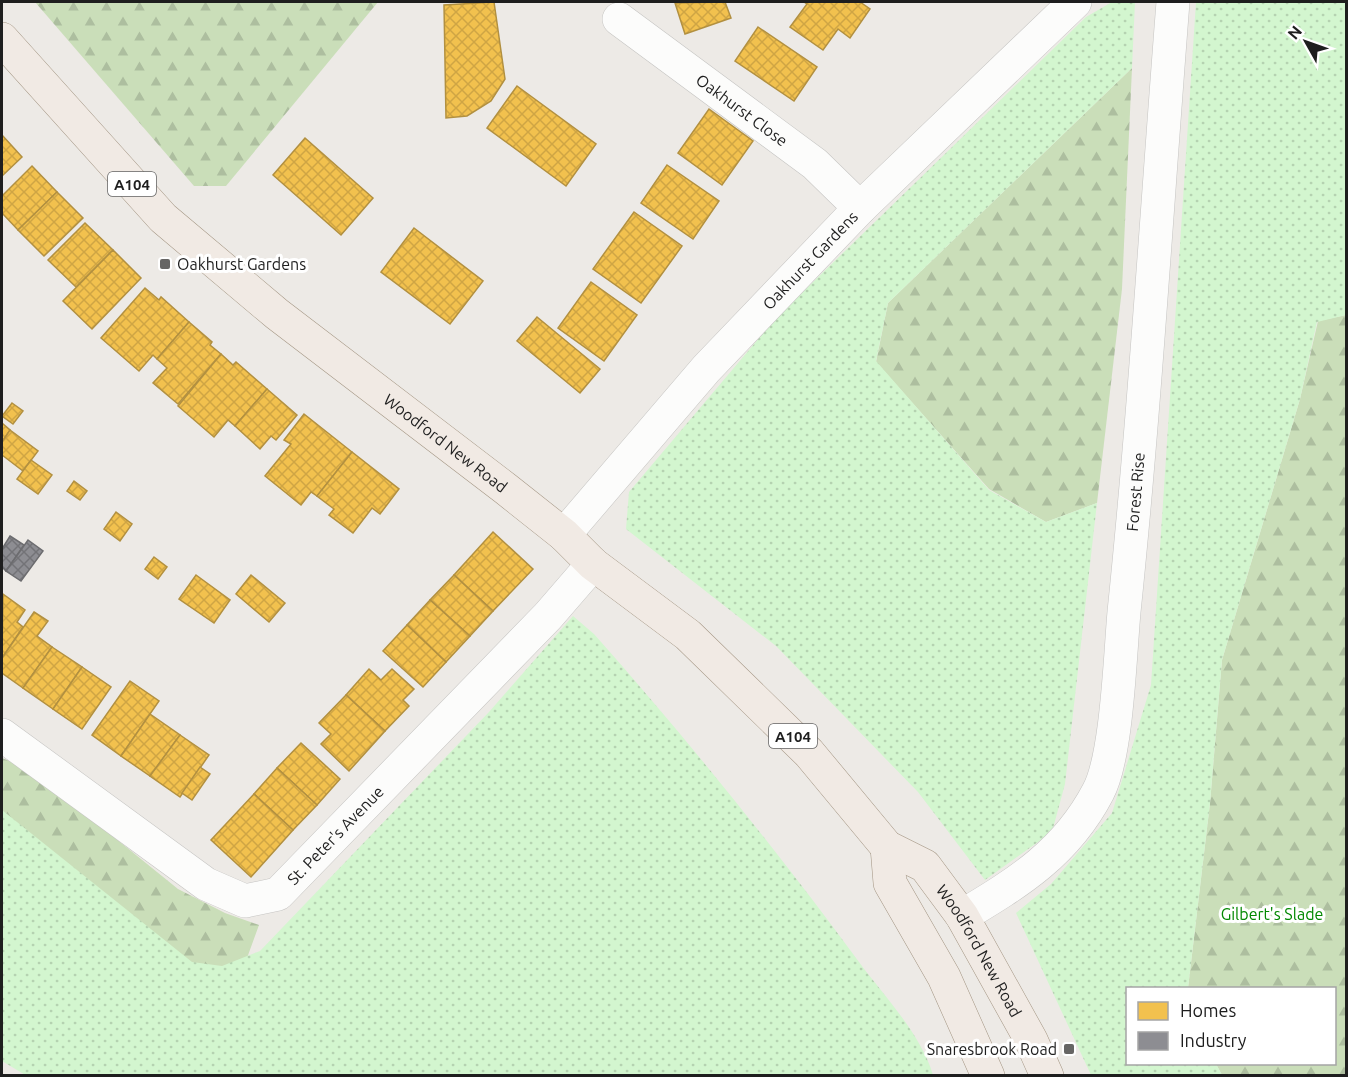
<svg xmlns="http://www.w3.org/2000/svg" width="1348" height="1077" font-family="Ubuntu,sans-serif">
  <defs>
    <pattern id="forest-firs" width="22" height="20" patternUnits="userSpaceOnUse" patternTransform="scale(1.5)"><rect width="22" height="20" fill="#cadeb9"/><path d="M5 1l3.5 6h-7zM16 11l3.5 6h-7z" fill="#adbe9f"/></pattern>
    <pattern id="park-dots" width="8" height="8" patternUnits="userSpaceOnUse" patternTransform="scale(1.5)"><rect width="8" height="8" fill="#d3f6cf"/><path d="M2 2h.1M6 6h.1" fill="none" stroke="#b5d2b1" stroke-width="1.8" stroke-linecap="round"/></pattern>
    <pattern id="homes-cross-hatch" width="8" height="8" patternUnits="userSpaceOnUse" patternTransform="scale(1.5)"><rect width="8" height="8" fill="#f2c14e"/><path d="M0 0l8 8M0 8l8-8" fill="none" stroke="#cfa544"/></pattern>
    <pattern id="industry-cross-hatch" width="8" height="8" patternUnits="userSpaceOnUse" patternTransform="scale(1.5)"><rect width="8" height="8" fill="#8d8d92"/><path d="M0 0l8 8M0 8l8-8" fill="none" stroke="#737377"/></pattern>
  </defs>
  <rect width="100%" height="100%" fill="#edeae6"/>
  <g fill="url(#forest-firs)">
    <polygon points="35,2 378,2 226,186 194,186"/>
    <polygon points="1132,68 1122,289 1097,503 1046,522 989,489 876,362 888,303"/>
    <polygon points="1346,315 1346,1075 1222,1075 1216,1064 1334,1064 1334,988 1188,988 1210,803 1222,660 1300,399 1318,321"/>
    <polygon points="2,758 31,770 178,889 225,913 259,925 243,969 221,989 2,847"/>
  </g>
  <g fill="url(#park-dots)">
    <polygon points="1112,2 1135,2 1132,68 888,303 876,361 989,490 1046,522 1097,503 1065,784 1052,832 985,880 918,792 776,646 626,529 629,492 776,318 1086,17"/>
    <polygon points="1196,2 1346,2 1346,315 1317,322 1300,399 1222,660 1210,803 1188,988 1128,988 1128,1064 1216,1064 1222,1075 1091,1075 1016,913 1051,884 1112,813 1151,685"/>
    <path d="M573,616L594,634C687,739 775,848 859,962C884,996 921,1034 933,1075L27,1076L2,1061V810L192,962L222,966L260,951L489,712Z"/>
  </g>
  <g fill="url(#homes-cross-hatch)" stroke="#b29040" stroke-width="1.5">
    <polygon points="494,2 505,79 491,101 467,116 446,118 444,5"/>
    <polygon points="725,2 731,18 685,34 675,3"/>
    <polygon points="804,2 860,2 870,9 850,38 838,29 823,50 790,27 807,4"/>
    <polygon points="758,27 817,67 794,101 735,61"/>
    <polygon points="517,86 596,144 566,186 487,128"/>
    <polygon points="709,109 753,141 722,185 678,153"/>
    <polygon points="2,135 22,157 2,176"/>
    <polygon points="305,138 373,198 341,235 273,175"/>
    <polygon points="667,165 719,201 693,239 641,203"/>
    <polygon points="32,166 57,192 18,230 2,213 2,196"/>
    <polygon points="57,192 83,218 44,256 18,230"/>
    <polygon points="634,212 682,246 641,303 593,269"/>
    <polygon points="85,223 113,250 76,287 48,260"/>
    <polygon points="414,228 483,281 450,324 381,272"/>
    <polygon points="113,250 141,278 92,329 63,301"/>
    <polygon points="591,282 637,315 604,361 558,328"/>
    <polygon points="145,288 159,300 161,297 189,322 157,359 153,355 139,371 101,338"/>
    <polygon points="537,317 600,369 580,393 517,341"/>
    <polygon points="189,322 212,342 210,345 221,354 178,404 153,383 167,368 157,359"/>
    <polygon points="221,354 233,365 236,362 267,389 235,426 228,420 214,437 178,406"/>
    <polygon points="267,389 297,415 276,440 271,436 260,449 235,426"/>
    <polygon points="12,403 23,411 13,424 2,416"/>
    <polygon points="304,414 352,452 317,496 311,492 301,505 265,476 291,444 284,440"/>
    <polygon points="2,423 10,430 2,442"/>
    <polygon points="10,430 38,451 23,471 2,455 2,442"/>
    <polygon points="352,452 399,489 380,514 372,508 353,533 329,515 334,509 317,496"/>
    <polygon points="31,460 52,475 38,494 17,479"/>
    <polygon points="74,481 87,491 80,500 67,491"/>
    <polygon points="116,512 132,524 120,541 104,529"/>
    <polygon points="493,532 533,569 493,611 454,575"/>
    <polygon points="154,557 167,567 158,579 145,569"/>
    <polygon points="196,575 230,600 214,623 179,599"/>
    <polygon points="251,575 285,603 269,622 236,594"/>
    <polygon points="454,575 493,611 470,636 430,600"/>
    <polygon points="3,594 25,610 17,622 23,627 2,658"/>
    <polygon points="430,600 470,636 446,662 407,625"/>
    <polygon points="34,612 48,621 37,636 52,647 23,688 2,673 2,658"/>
    <polygon points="407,625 446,662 423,687 383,651"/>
    <polygon points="52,647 82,667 53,709 23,688"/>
    <polygon points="82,667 111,687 82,729 53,709"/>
    <polygon points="369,669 381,680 392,669 414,689 403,700 409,706 385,731 346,695"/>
    <polygon points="130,681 159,701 121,756 92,735"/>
    <polygon points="346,695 385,731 349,771 321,744 331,734 319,723"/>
    <polygon points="150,714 180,735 150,776 121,756"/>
    <polygon points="180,735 209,755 180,797 150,776"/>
    <polygon points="301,743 340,779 317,805 277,768"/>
    <polygon points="200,767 210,774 192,800 182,793"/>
    <polygon points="277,768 317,805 293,830 254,794"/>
    <polygon points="254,794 293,830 251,877 211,840"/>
  </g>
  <g fill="url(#industry-cross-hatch)" stroke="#6c6c6f" stroke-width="1.5">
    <polygon points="10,536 24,545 6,571 2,567 2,549"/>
    <polygon points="28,540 43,551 21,581 6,571"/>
  </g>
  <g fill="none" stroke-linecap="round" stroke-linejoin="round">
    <g stroke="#c5c4c2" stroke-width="34">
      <g id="minor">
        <path id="s1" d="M619,19L815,164L860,208"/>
        <path id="s2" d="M564,535L706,369L860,208L1075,2"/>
        <path id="s3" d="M2,735L206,884L245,901L278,894L548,616L593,564"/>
        <path id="s4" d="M962,916C1019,882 1066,853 1098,792C1117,757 1120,656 1124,612C1145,409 1157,205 1173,2"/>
      </g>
    </g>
    <g stroke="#a39583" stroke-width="34">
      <g id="major">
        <path id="s5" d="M2,39L163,218L277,314L506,489L564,535L593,564L688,635L809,753L887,847L925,866L962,916L1031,1040L1047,1076"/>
        <polyline points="887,847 890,883 944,977 988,1076"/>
      </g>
    </g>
    <use href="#minor" stroke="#fcfcfb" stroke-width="33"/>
    <use href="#major" stroke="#f1eae4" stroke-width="33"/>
  </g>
  <g fill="#666564" stroke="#fff" stroke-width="2">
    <rect x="159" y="258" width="12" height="12" rx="3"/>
    <rect x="1063" y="1043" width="12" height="12" rx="3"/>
  </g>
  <g text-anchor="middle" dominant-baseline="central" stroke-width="6" stroke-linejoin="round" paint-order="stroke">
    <g fill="#fff" stroke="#626262" stroke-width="1.5">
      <rect x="108" y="172" width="48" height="24" rx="4.5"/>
      <rect x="769" y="724" width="48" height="24" rx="4.5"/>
    </g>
    <g font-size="15" font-weight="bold" fill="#1e1e1e">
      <text x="132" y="184">A104</text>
      <text x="793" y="736">A104</text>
    </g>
    <g font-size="16" fill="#1e1e1e" stroke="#fff">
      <text stroke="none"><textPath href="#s1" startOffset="153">Oakhurst Close</textPath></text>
      <text stroke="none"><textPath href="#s2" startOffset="369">Oakhurst Gardens</textPath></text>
      <text stroke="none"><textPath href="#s5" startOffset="602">Woodford New Road</textPath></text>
      <text stroke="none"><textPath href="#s4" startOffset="490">Forest Rise</textPath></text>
      <text stroke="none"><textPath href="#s3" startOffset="411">St. Peter's Avenue</textPath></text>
      <text stroke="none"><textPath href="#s5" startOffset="1346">Woodford New Road</textPath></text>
    </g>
    <g font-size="16" fill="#1e1e1e" stroke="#fff" text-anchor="start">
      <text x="177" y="264">Oakhurst Gardens</text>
      <text x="1057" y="1049" text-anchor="end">Snaresbrook Road</text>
    </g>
    <g font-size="16" fill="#028801" stroke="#fff">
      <text x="1272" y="914">Gilbert's Slade</text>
    </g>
  </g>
  <rect width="1348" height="1077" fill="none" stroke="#1e1e1e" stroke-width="6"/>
  <rect x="1126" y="987" width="210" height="78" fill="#ffffff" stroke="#a5a5a5" stroke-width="1.5"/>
  <rect x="1138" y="1002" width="30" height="18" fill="#f2c14e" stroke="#a5a5a5" stroke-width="1.5"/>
  <text x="1180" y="1017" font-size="18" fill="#1e1e1e">Homes</text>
  <rect x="1138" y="1032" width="30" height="18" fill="#8d8d92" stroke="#a5a5a5" stroke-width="1.5"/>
  <text x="1180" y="1047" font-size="18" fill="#1e1e1e">Industry</text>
  <g transform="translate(1306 42) rotate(310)" stroke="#ffffff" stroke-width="4.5" paint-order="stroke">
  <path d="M0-4.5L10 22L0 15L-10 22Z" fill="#1e1e1e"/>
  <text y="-9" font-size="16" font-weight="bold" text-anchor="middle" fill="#1e1e1e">N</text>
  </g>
</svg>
